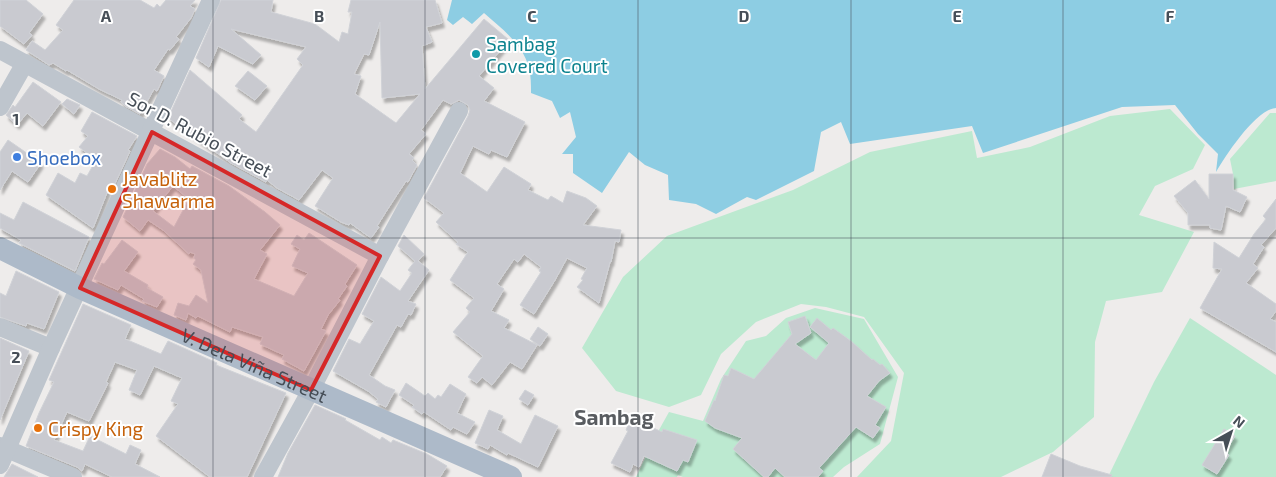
<svg xmlns="http://www.w3.org/2000/svg" width="1276" height="477" font-family="'Exo 2',sans-serif">
  <defs>
    <filter id="shadow"><feDropShadow dx="2.5" dy="4.5" stdDeviation="1" flood-color="#0004"/></filter>
  </defs>
  <rect width="100%" height="100%" fill="#eeeceb"/>
  <g fill="#bce9d0">
    <polygon points="1170,109 1205,145 1193,169 1155,186 1139,215 1194,232 1162,292 1106,301 1095,342 1094,417 1053,452 1001,477 857,477 891,441 904,373 864,317 826,307 801,304 756,322 721,354 701,395 669,407 616,391 582,348 623,277 667,236 793,190 870,152 972,131 977,158 1030,147 1110,116"/>
    <polygon points="1270,113 1276,113 1276,181 1234,189 1233,174 1230,159"/>
    <polygon points="815,308 864,319 898,377 880,444 844,467 833,477 683,477 678,475 677,477 636,477 655,437 669,412 703,421 721,379 746,341 766,336 786,318"/>
    <polygon points="1190,318 1276,375 1276,477 1108,477 1154,382"/>
  </g>
  <path fill="#8dcde3" d="M452,0H1276V108C1256,109 1226,155 1216,172L1218,154L1198,134L1175,105L1122,107L983,153L972,126L850,144L841,122L821,132L814,171L756,200L747,197L716,214L696,204L669,200L668,175L645,165L629,152L602,193L573,173V154H562L576,137L570,112L560,118L552,101L531,93C531,85 531,76 529,68C523,44 502,29 484,13L472,24L463,17L453,25L447,20Z"/>
  <g fill="#c9cad0" stroke="#d0d2d7" fill-rule="evenodd" filter="url(#shadow)">
    <polygon points="0,0 26,0 43,14 29,33 32,35 24,44 0,26"/>
    <polygon points="74,0 140,0 154,8 157,4 160,7 166,0 195,0 190,6 195,9 191,18 176,37 179,39 170,50 168,49 154,70 164,76 157,91 154,89 140,114 125,106 121,102 122,100 99,89 67,70 66,71 53,63 49,65 26,50 32,41 45,50 63,30 56,25"/>
    <path d="M221,0H273L271,12L315,24L339,42L342,32L348,34L352,12H348L351,0H435L442,23L426,27L432,42L422,46L425,89L484,19L509,40L479,76L494,88L484,101L525,122L507,157L491,150L489,154L473,146L460,173L487,192L504,167L531,184L528,190L548,200L551,196L563,203L567,191L586,198L597,206L583,225L621,230L619,242L615,241L611,262H610L599,303L577,287L583,280L581,279L587,268L567,258L555,280L534,314L520,305L541,272L539,271L541,267L524,254L518,262L514,259L497,284L504,289L491,311L509,320L504,328L537,345L522,369L510,362L492,385L482,377L477,383L468,377L483,356L453,332L470,312L466,308L474,298L450,280L468,252L456,244L458,242L436,222L444,213L424,198L468,116L470,110L468,105L459,100L451,104L443,100L421,130L426,134L409,154L414,158L412,160L417,165L408,182L406,181L387,210L377,226L379,227L371,238L350,223L349,225L341,222L315,206L333,178L322,170L299,200L277,188L267,180L266,182L231,163L168,118L190,70L242,115L239,119L256,132L303,65L297,59L306,47L231,29L261,55L253,64L218,46L209,67L196,58ZM380,22L382,98L420,94L396,123L355,94L361,76L354,74L364,54L369,55Z"/>
    <polygon points="248,71 267,86 255,100 235,86"/>
    <polygon points="33,82 61,102 43,126 27,113 17,125 6,115 13,105 15,107"/>
    <polygon points="67,99 80,105 74,114 62,104"/>
    <polygon points="92,112 137,136 128,150 130,151 113,188 110,185 93,228 46,195 58,173 75,183 80,173 87,176 96,160 79,147 88,136 81,131"/>
    <polygon points="8,140 41,163 28,182 12,171 0,190 0,152"/>
    <path d="M160,149L175,157L190,169L192,166L229,186L265,212L280,225L260,250L267,254L254,279L294,296L308,273L292,266L300,249L291,244L297,235L304,240L309,233L357,265L345,284L347,286L338,299L340,300L328,315L321,329L326,331L304,371L282,359L284,355L260,344L263,337L232,327L230,332L198,316L196,318L188,313L186,320L174,315L178,303L189,306L196,295L208,303L201,270L193,264L196,260L194,258L195,254L190,252L189,254L163,230L148,220L140,231L123,217L147,164ZM173,186L189,199L174,227L153,211Z"/>
    <polygon points="1209,174 1233,174 1233,190 1247,197 1240,212 1226,206 1221,230 1210,228 1210,225 1188,225 1188,213 1174,196 1195,180 1209,199"/>
    <polygon points="1276,199 1276,228 1261,245 1264,247 1253,264 1258,268 1246,283 1276,304 1276,311 1270,319 1276,322 1276,352 1200,308 1222,269 1213,268 1214,242 1239,258 1254,234 1266,219 1263,216"/>
    <polygon points="23,202 89,237 75,271 19,243 21,240 0,228 0,213 14,220"/>
    <polygon points="404,235 424,254 418,261 429,270 408,301 416,304 411,315 408,314 401,327 397,325 369,375 385,386 395,390 386,407 376,402 378,399 368,391 333,371 349,339 360,344 374,321 362,314 381,277 400,291 412,273 408,270 415,261 398,246"/>
    <polygon points="122,240 138,252 124,271 148,285 147,288 163,297 157,307 142,301 144,299 121,285 118,290 94,279 102,263 104,264"/>
    <polygon points="16,271 59,292 44,329 27,323 26,326 0,317 0,293 6,296"/>
    <polygon points="83,304 131,325 125,339 161,354 168,341 217,363 216,365 286,393 247,477 210,477 156,436 178,404 171,401 182,378 154,366 140,395 129,390 137,370 115,362 106,382 108,383 89,421 67,412 54,440 83,451 90,436 126,454 130,445 141,450 135,464 160,477 112,477 85,464 82,471 77,467 26,446 39,413 54,382 49,380"/>
    <polygon points="805,316 811,333 795,344 816,360 829,343 810,327 817,318 831,330 833,328 851,341 872,360 873,359 880,365 882,364 890,373 879,381 867,396 886,407 875,425 880,428 873,438 856,427 819,468 823,471 818,477 785,477 775,468 768,477 764,477 733,449 742,438 715,428 705,421 714,400 715,401 724,375 728,376 731,368 754,379 792,334 788,322"/>
    <polygon points="538,327 548,334 540,346 530,339"/>
    <polygon points="0,338 29,351 0,420"/>
    <polygon points="406,383 425,396 428,393 435,399 438,395 441,397 450,384 466,394 457,413 475,422 467,434 453,427 451,430 424,412 422,414 412,407 414,405 399,395"/>
    <polygon points="525,390 534,395 528,405 519,399"/>
    <polygon points="315,405 344,418 346,419 345,420 380,440 382,437 391,443 393,440 427,454 447,466 440,477 278,477 288,453"/>
    <polygon points="489,410 503,416 497,430 521,444 535,415 558,426 538,467 508,453 507,455 490,445 488,449 475,443"/>
    <polygon points="632,415 644,420 643,423 662,432 663,429 697,440 688,462 683,460 677,471 644,456 639,467 633,464 630,472 611,463 628,431 626,430"/>
    <polygon points="1224,429 1235,436 1225,452 1229,455 1217,474 1202,465"/>
    <polygon points="1051,454 1080,466 1112,475 1111,477 1042,477"/>
    <polygon points="12,464 38,477 4,477"/>
  </g>
  <g fill="none" stroke-linecap="round" stroke-linejoin="round">
    <g stroke="#bec5cd" stroke-width="18">
      <polyline points="0,50 380,256"/>
      <polyline points="0,107 25,63"/>
      <polyline points="0,327 51,348"/>
      <polyline points="0,446 73,477"/>
      <polyline points="0,465 51,348 211,0"/>
      <polyline points="263,477 311,390 380,256 459,111"/>
    </g>
    <path stroke="#adbac9" stroke-width="22" id="s1" d="M0,248L80,288L511,477"/>
  </g>
  <path fill="#d62828" fill-opacity="0.2" stroke="#d62828" stroke-width="4" stroke-linejoin="round" d="M152,132L380,256L311,390L80,288Z"/>
  <path fill="none" stroke="#464e57" stroke-width="1" stroke-opacity="0.55" d="M213,0V477M425,0V477M638,0V477M851,0V477M1063,0V477M0,238H1276"/>
  <circle fill="#0f9aa8" stroke="#fff" stroke-width="2" cx="476" cy="54" r="5"/>
  <circle fill="#3f7fe0" stroke="#fff" stroke-width="2" cx="17" cy="157" r="5"/>
  <g fill="#e8710a" stroke="#fff" stroke-width="2">
    <circle cx="112" cy="189" r="5"/>
    <circle cx="38" cy="428" r="5"/>
  </g>
  <g text-anchor="middle" dominant-baseline="central" stroke-width="4" stroke-linejoin="round" paint-order="stroke">
    <g font-size="19" fill="#0d838f" stroke="#fff" text-anchor="start">
      <text x="486" y="43">Sambag<tspan x="486" dy="22">Covered Court</tspan></text>
    </g>
    <g font-size="19" fill="#464e57" stroke="#fff">
      <text transform="translate(200 134) rotate(28)">Sor D. Rubio Street</text>
      <text stroke="none"><textPath href="#s1" startOffset="280">V. Dela Viña Street</textPath></text>
    </g>
    <g font-size="19" fill="#366cbe" stroke="#fff" text-anchor="start">
      <text x="27" y="157">Shoebox</text>
    </g>
    <g font-size="19" fill="#c56008" stroke="#fff" text-anchor="start">
      <text x="122" y="178">Javablitz<tspan x="122" dy="22">Shawarma</tspan></text>
      <text x="48" y="428">Crispy King</text>
    </g>
    <g font-size="21" font-weight="bold" fill="#595c60" stroke="#fff">
      <text x="614" y="416">Sambag</text>
    </g>
  </g>
  <g font-size="16" text-anchor="middle" font-weight="bold" fill="#464e57" stroke="#fff" stroke-width="4" stroke-linejoin="round" paint-order="stroke">
    <text x="106" y="22">A</text>
    <text x="319" y="22">B</text>
    <text x="532" y="22">C</text>
    <text x="744" y="22">D</text>
    <text x="957" y="22">E</text>
    <text x="1170" y="22">F</text>
    <text x="16" y="125">1</text>
    <text x="16" y="363">2</text>
  </g>
  <g transform="translate(1231 432) rotate(39)" stroke="#ffffff" stroke-width="4" paint-order="stroke">
  <path d="M0-4L9 19L0 12L-9 19Z" fill="#464e57"/>
  <text y="-8" font-size="14" font-weight="bold" text-anchor="middle" fill="#464e57">N</text>
  </g>
</svg>
